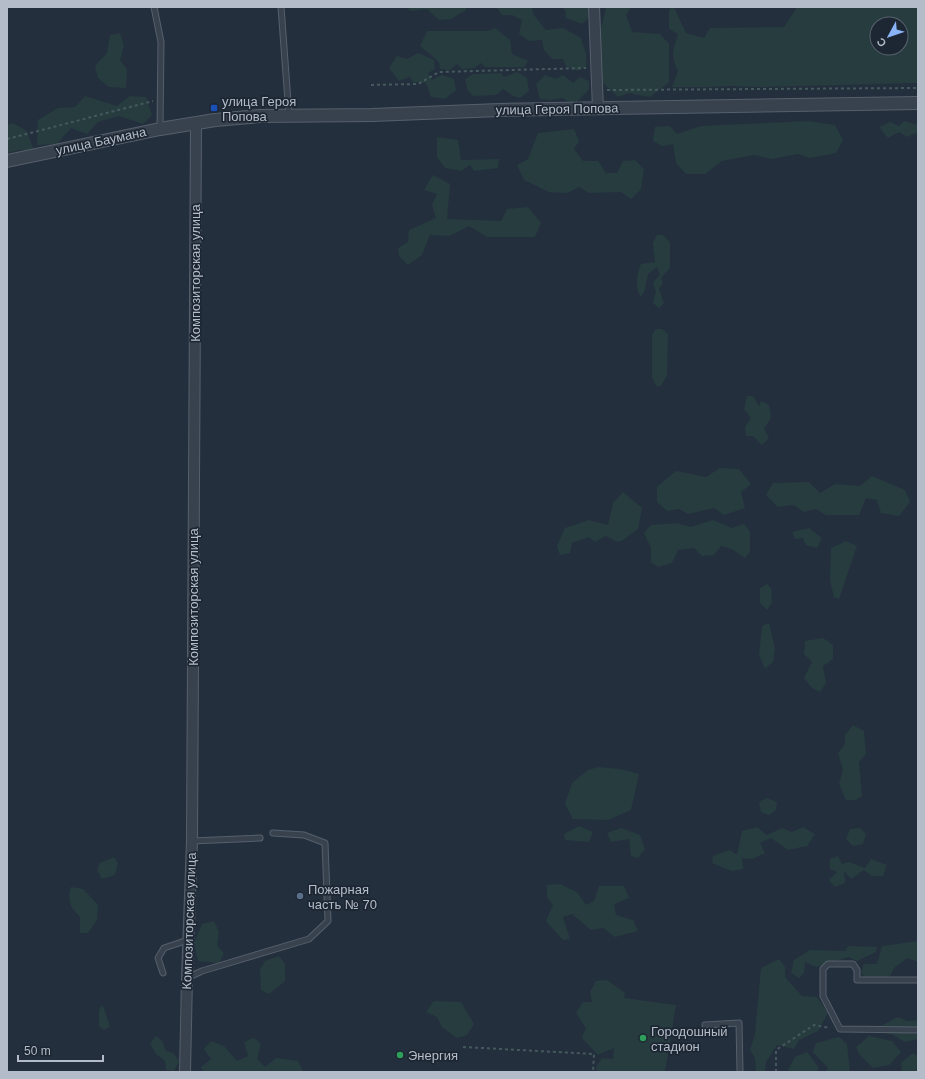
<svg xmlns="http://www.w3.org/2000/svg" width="925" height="1079" font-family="Helvetica,sans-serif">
  <rect width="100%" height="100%" fill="#242f3e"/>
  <g fill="#263c3f" fill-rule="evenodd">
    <polygon points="407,7 466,7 466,10 451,19 439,20 427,9 410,11"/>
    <polygon points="498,7 532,7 533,14 546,30 563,28 581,38 586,54 586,67 577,71 566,66 563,59 552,59 544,50 542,40 529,41 519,34 522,20 512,15 502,15 497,8"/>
    <polygon points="561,7 590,7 591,16 582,24 566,18 565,10"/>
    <path d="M606,7H631L626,15L632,32L660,34L669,44V82L650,97L629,93L618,97L601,81C603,64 599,47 601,29C602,22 605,14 606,7Z"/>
    <path d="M671,7H674L686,33L704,38L710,28L784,27L797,7H918V83L760,87L729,86L709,87H672L678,71C670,54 673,51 678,34L669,29V11ZM877,24H901V48H877Z"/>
    <polygon points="495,28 510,40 512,54 528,61 524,67 485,67 481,63 474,68 462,69 457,64 450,70 440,69 439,62 420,46 427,31 488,31"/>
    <polygon points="120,33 124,46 120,60 127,69 126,88 109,87 98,78 95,66 107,53 110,35"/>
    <polygon points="418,53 434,60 435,69 428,73 432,80 442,75 454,79 456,90 445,99 431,97 426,83 413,82 410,77 399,81 389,68 397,56 407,59"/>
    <polygon points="517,72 527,78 529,91 520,98 513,96 503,89 496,95 473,96 468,91 465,79 473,74 501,73 504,77"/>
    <polygon points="545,75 556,79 563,75 573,83 580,77 589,81 589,89 577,102 569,102 562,98 551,100 540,99 536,84"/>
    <polygon points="85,96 117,106 130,96 146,97 152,115 143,124 119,116 98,122 87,134 71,128 57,144 37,145 38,120 58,108 75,107"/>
    <polygon points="808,121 835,125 843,140 836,153 810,158 798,154 771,159 754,155 722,161 705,174 686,174 676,163 673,144 662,146 653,141 655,127 670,126 677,134 701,126"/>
    <polygon points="904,121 914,124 918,123 918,132 907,137 899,132 888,138 879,127 890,122 899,126"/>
    <polygon points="13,123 27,131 34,151 20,150 7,153 7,125"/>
    <polygon points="574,129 579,141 574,149 583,161 598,161 606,173 617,173 623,161 635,160 644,169 641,189 631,199 621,192 589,193 579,187 567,193 549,192 524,180 517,165 528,159 538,133"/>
    <polygon points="437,137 458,140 461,160 499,159 498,168 474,171 470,165 461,171 445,168 437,157"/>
    <polygon points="433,175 450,184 447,219 501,221 507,209 528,207 541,223 535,237 487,237 469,226 449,236 430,235 422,255 408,265 399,256 398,248 408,242 409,230 436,218 432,205 437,194 424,190"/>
    <path d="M657,235H663L670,242V268L661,278L663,283L659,289L664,303L659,308L653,303L656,292L653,283L660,275L657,267L648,274L645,290L641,297C634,288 637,273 641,264L655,262L653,243Z"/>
    <polygon points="656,329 662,329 668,334 667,375 661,386 656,386 652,377 652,335"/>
    <polygon points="747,396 753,396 759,406 761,401 769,405 771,418 764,429 769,438 762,445 753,436 746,436 745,427 751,418 744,409"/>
    <polygon points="720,468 739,469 751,484 741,492 745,508 724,515 714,508 688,514 679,509 667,511 657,502 657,487 676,471 706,477"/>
    <polygon points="872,476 905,490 910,502 899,516 881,513 877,500 866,498 859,515 826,515 816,509 804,512 794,505 778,507 766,495 773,483 809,482 820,493 835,484 860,486"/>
    <polygon points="623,492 642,508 638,529 623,540 618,542 606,536 595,542 589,537 572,543 570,553 560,555 557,546 565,528 589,520 608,525 613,503"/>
    <polygon points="713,520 732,528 744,524 750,532 750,552 745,558 732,549 721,546 714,555 702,556 694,548 678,550 672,563 658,567 651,562 651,548 644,533 651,525 677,523 690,527"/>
    <polygon points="809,528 822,538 817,548 806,545 803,538 795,539 792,532"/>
    <polygon points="846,541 857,546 839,599 834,597 830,580 831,548"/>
    <polygon points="767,584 771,588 772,603 767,610 760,603 760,588"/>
    <polygon points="769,623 775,648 773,662 765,669 759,655 762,626"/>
    <polygon points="823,638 833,645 833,659 823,666 826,683 820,692 812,688 804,678 812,662 804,654 805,641"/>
    <polygon points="853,725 864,731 866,754 859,762 862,796 855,800 846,800 839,784 843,770 838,753 845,744 845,735"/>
    <polygon points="599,767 620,769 639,774 631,810 608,820 573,819 565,804 572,783 588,770"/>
    <polygon points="767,798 777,802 776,810 769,815 761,812 759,802"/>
    <polygon points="579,826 593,832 589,842 565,840 564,834"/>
    <polygon points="757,827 767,835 782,828 792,832 803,827 815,834 807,846 788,850 771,838 760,843 765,853 752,859 742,858 743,869 732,871 712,863 713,856 730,850 737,855 742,831"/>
    <polygon points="621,828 640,835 645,849 638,858 631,856 629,839 611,842 607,833"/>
    <polygon points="860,828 866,834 863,844 853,846 846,839 850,829"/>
    <polygon points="838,856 842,864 849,862 865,868 871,859 887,865 883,876 872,876 864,870 851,879 844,871 845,883 835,887 829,880 837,872 830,869 830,859"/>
    <polygon points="114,857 118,863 115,875 102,879 97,870 100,863"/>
    <polygon points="560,884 577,892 586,905 594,901 599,886 624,886 629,898 614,904 616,915 633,920 638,931 615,937 603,928 591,930 572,914 563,917 570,939 563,940 546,921 553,905 547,897 547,885"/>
    <path d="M71,887L83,889L98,905L97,920L88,933H80V917C70,906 67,902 71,887Z"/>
    <polygon points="214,921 219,932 217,946 224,953 219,963 198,961 194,943 202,924"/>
    <polygon points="918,941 918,962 907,958 894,968 887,982 879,982 875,977 865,978 861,972 864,964 877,964 882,946"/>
    <polygon points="848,946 877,947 876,952 857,961 849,957 816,967 805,962 804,973 799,978 791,973 794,960 810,950 845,951"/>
    <polygon points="279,956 285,964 285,981 269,994 261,990 260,970 265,961"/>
    <polygon points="779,959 785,967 785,977 802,996 817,997 828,1013 818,1031 799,1040 794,1049 777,1045 766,1062 765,1072 756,1072 755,1058 750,1050 755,1034 761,968"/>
    <polygon points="607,980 625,993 624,998 676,1005 665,1072 597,1072 596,1067 602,1058 613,1059 614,1048 598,1055 582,1038 586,1028 576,1013 583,1002 592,1002 590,992 596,981"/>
    <polygon points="434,1001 461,1002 474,1024 467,1035 457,1038 442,1027 437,1017 426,1012"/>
    <polygon points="102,1005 104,1008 110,1027 104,1030 99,1026 99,1010"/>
    <polygon points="898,1017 907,1021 918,1020 918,1039 905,1042 893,1035 882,1032 881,1026"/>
    <polygon points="156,1036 162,1041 166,1051 173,1053 179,1061 174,1071 166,1070 165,1061 156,1054 150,1044"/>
    <polygon points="869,1036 892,1041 901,1052 889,1065 873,1068 859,1054 856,1047"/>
    <polygon points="839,1037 847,1044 850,1072 825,1072 828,1068 813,1052 816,1043"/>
    <polygon points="254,1038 261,1044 257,1059 265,1067 276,1058 298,1061 303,1071 203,1072 201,1067 211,1059 204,1049 211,1041 224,1046 237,1061 248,1056 244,1042"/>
    <polygon points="807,1052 819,1068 817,1072 790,1072 788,1070 795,1057"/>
    <polygon points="913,1053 918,1056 918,1072 902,1072 901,1063"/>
  </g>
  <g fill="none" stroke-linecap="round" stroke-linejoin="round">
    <g stroke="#565f6c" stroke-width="7">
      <g id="service">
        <polyline points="154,7 161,42 160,129"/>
        <polyline points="281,7 289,115"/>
        <polyline points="192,841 260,838"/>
        <polyline points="163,973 158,958 164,948 188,940"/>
        <polyline points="187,978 202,971 309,939 328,921 325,843 304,835 273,833"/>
        <polyline points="918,980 857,980 857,970 853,964 828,964 823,969 823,996 840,1029 918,1030"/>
        <polyline points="705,1025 739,1023 740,1072"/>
      </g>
    </g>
    <g stroke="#565f6c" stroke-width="12">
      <g id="minor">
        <polyline points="594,7 598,109"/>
        <polyline points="185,1072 187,978 192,841 196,123"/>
      </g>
    </g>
    <g stroke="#565f6c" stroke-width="14">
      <polyline id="tertiary" points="7,161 160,129 215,120 260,116 372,115 500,110 918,103"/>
    </g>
    <g stroke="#44595c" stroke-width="2" stroke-dasharray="3 3" stroke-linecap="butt">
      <polyline points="371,85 418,84 439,72 586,68"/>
      <polyline points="607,90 918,88"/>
      <polyline points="7,139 153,101"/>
      <polyline points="463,1047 594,1054 593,1072"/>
      <polyline points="776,1072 776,1050 814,1025 830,1028"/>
    </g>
    <use href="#service" stroke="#38414e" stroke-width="5"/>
    <use href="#minor" stroke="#38414e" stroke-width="10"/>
    <use href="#tertiary" stroke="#38414e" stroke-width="12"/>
  </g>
  <rect fill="#1a4fb4" stroke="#1d2633" stroke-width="1.5" x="210" y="104" width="8" height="8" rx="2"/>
  <circle fill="#5c6f8a" stroke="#1d2633" stroke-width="1.5" cx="300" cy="896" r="4"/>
  <g fill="#2e9e5b" stroke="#1d2633" stroke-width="1.5">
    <circle cx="643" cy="1038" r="4"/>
    <circle cx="400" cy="1055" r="4"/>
  </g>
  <g text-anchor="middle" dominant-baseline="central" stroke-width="3.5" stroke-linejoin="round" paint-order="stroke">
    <g font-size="13" fill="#b4bcc9" stroke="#1d2633" text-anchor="start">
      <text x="222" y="101">улица Героя<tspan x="222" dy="15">Попова</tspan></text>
      <text x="308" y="889">Пожарная<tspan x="308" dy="15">часть № 70</tspan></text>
      <text x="651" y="1031">Городошный<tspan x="651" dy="15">стадион</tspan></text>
      <text x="408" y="1055">Энергия</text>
    </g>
    <g font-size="13" fill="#b4bcc9" stroke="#1d2633">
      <text transform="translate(557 109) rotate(-1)">улица Героя Попова</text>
      <text transform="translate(101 141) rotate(-12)">улица Баумана</text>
      <text transform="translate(195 273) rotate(-90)">Композиторская улица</text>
      <text transform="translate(193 597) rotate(-90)">Композиторская улица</text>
      <text transform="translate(189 921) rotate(-88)">Композиторская улица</text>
    </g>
  </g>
  <rect width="925" height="1079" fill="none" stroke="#b4bcc9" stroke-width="16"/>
  <g transform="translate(889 36) rotate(230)"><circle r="19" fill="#1d2633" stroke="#59626f"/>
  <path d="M0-3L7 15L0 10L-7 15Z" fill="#8ab4f8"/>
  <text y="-6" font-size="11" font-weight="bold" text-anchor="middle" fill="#b4bcc9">С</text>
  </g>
  <path d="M18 1055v6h85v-6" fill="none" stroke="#b4bcc9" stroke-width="2"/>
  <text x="24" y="1055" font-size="12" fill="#b4bcc9" stroke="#1d2633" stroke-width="3" paint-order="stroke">50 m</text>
</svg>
